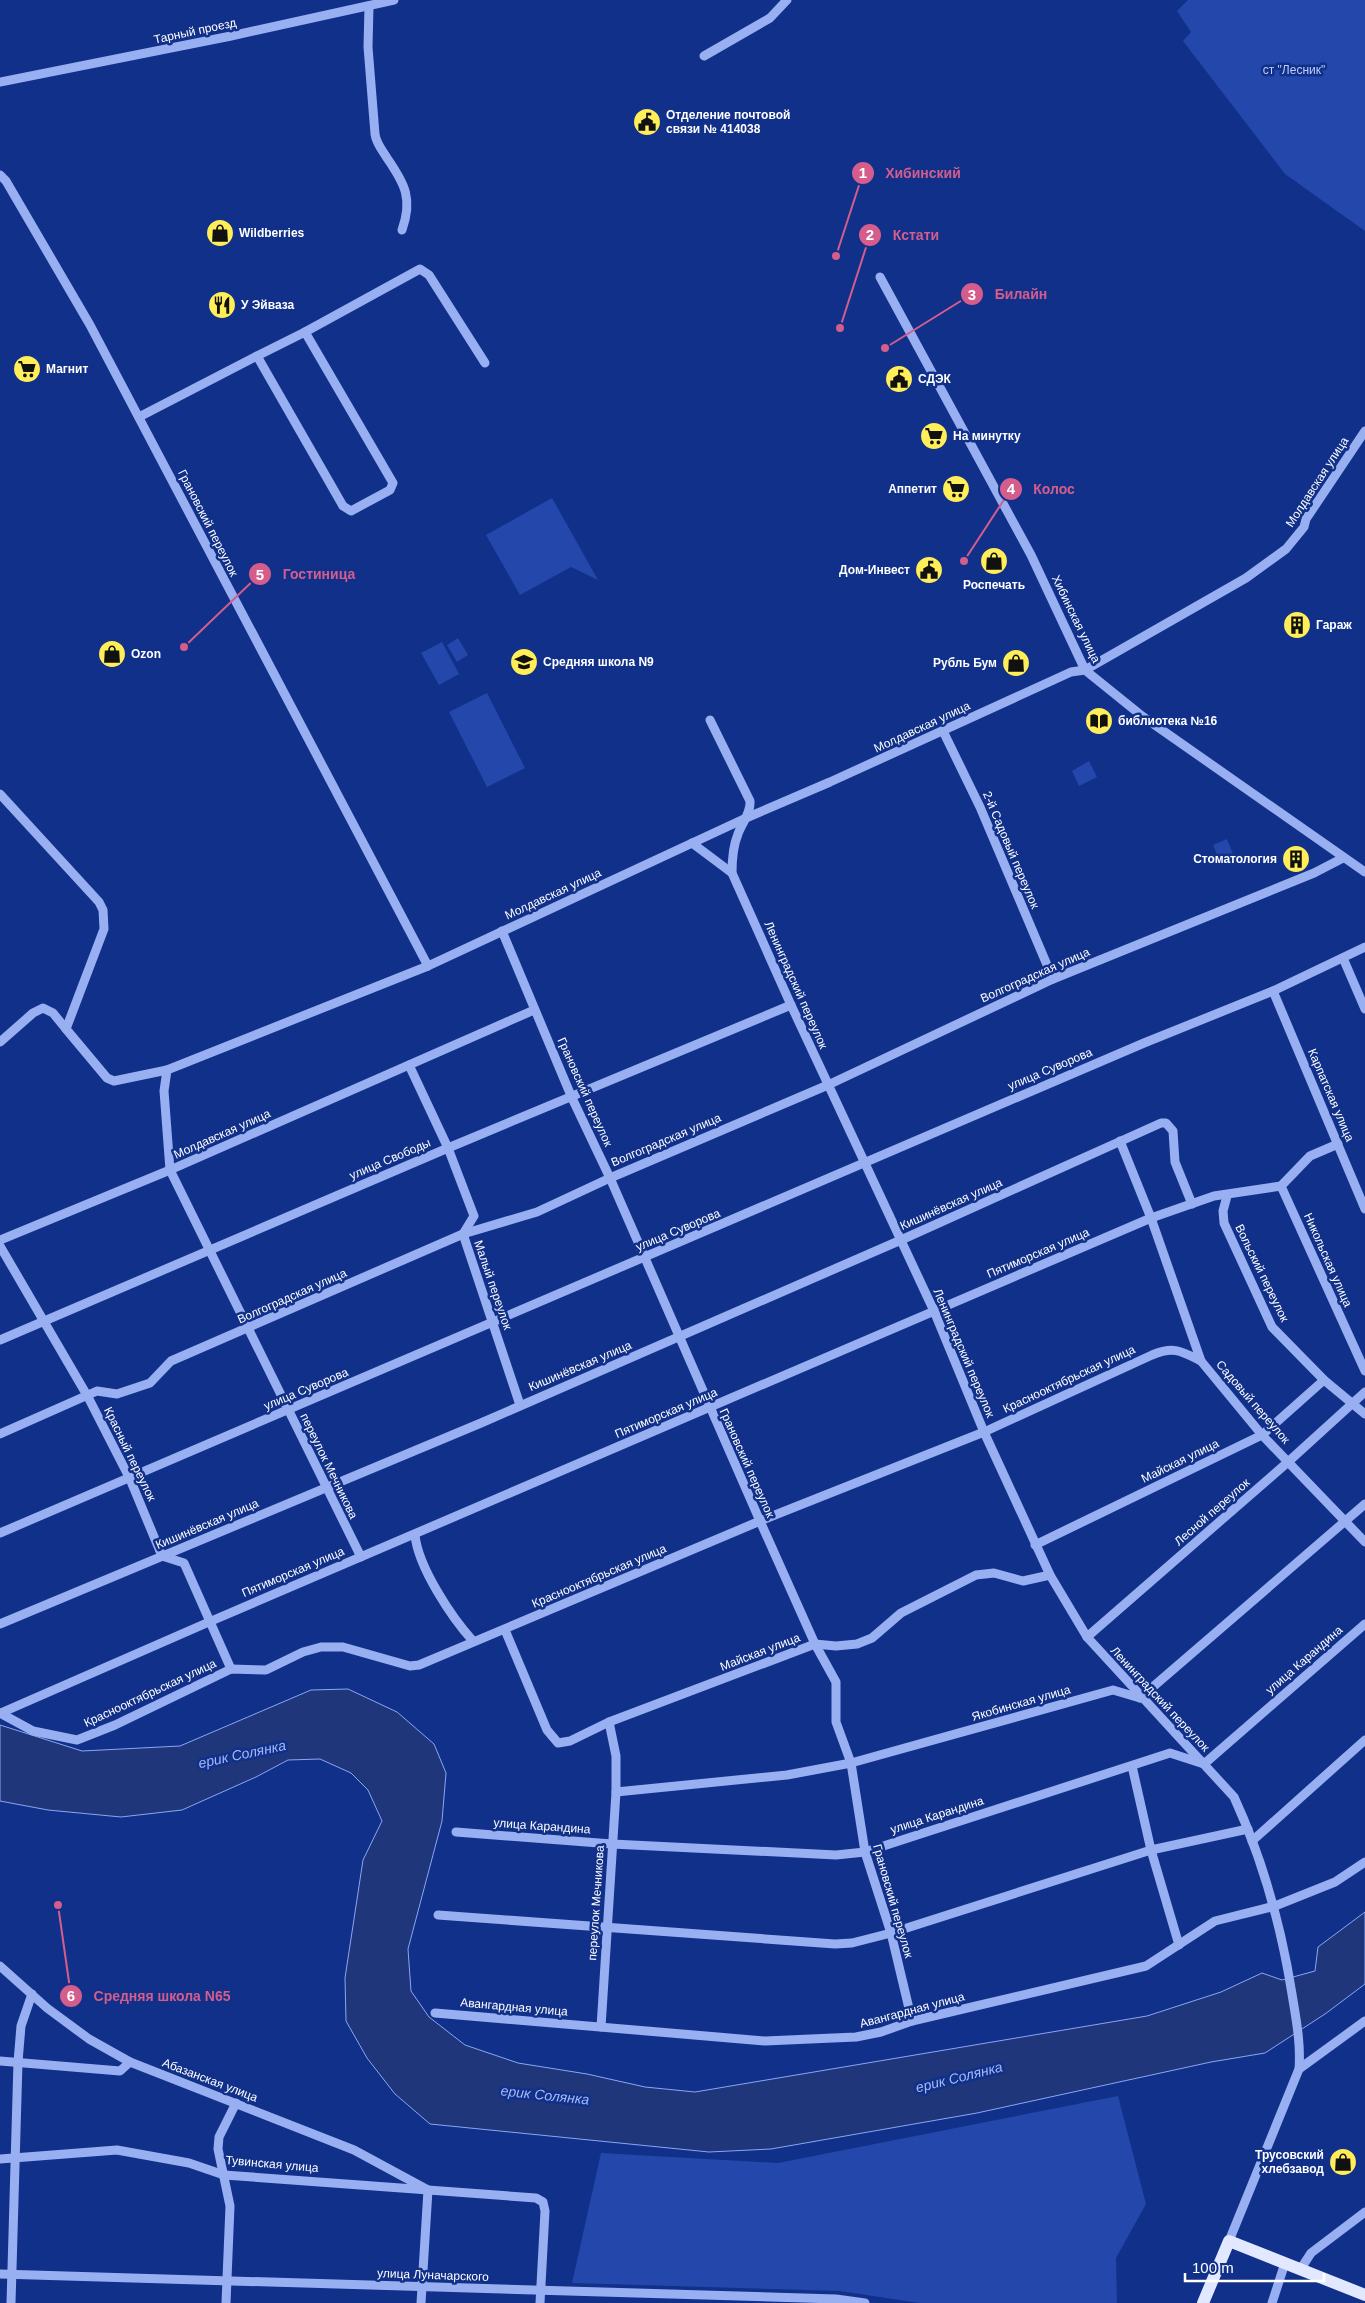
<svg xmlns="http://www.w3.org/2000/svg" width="1365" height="2303" font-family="Arial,sans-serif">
  <rect width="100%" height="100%" fill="#11308a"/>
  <g fill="#2347aa">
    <polygon points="1188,0 1365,0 1365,231 1285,174 1183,41 1191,32 1177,11"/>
    <polygon points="552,498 598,580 571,567 520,595 486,535"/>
    <polygon points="458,638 468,655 457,662 447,645"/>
    <polygon points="442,642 459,674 439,685 421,653"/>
    <polygon points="487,693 525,768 487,787 449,712"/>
    <polygon points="1089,761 1097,777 1079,786 1072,771"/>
    <polygon points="1227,839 1233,854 1219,859 1213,845"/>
    <polygon points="1118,2096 1146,2204 1116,2258 1117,2303 919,2303 840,2291 572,2283 601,2153 778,2163"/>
  </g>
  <polygon fill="#1f367a" stroke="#89a7f5" points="348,1689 397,1712 434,1744 446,1773 442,1821 408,1949 411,1991 429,2017 465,2045 518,2063 587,2074 645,2087 695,2092 1147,2016 1221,1992 1262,1973 1282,1980 1315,1971 1318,1947 1365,1912 1365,1984 1325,2014 1265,2053 1211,2062 977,2113 771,2149 709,2152 430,2124 395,2094 367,2058 346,2021 345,1978 363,1860 382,1821 368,1790 351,1773 320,1759 288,1760 256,1777 182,1810 121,1817 48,1810 0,1801 0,1725 82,1751 180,1746 311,1690"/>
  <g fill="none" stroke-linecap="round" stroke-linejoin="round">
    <g stroke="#98aff1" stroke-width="9">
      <path d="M369,6L368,47L375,134C376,143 382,150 387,158C405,184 413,199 402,230"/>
      <polyline points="704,56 770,18 787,0"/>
      <polyline points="0,82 231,36 394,0"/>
      <polyline points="0,175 6,181 90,325 428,966"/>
      <polyline points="880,277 1031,555 1085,670 1142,716 1365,872"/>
      <polygon points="305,332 393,483 390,490 351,511 343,506 257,356"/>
      <polyline points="305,332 420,269 429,275 485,363"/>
      <polyline points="139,417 257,356"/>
      <path d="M710,720L750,801C751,813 742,823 738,834C733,846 732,859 732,873L791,1005L934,1311L984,1432L1050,1575L1087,1637L1234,1797C1263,1860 1281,1925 1292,1994C1296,2019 1301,2043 1299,2069L1229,2241"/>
      <polyline points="943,731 980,807 1053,979"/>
      <polyline points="0,794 99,902 103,910 104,929 66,1029 107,1078 114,1081 167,1070"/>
      <polyline points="692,843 732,873"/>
      <polyline points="502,931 572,1098 610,1178 760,1521 815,1644 836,1682 836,1722 851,1763 865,1852 891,1933 912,2021"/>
      <polyline points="1343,958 1365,1009"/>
      <polyline points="1273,991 1365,1209"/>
      <polyline points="0,1042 33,1013 43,1008 53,1013 66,1029"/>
      <polyline points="409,1065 448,1148 474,1216 463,1234 520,1405"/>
      <polyline points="1120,1141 1151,1218 1201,1361 1262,1435 1365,1542"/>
      <polyline points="1281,1186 1365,1371"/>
      <polyline points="1227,1196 1223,1211 1224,1223 1272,1327 1324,1380 1365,1414"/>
      <polyline points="0,1240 170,1170 534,1010"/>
      <polyline points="0,1246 88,1397 130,1479 162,1556 184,1563 231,1669"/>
      <polyline points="0,1340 448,1148 791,1005"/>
      <polyline points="0,1434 97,1391 117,1394 150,1383 171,1361 463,1234 537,1212 610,1178 828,1085 1053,979 1314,873 1343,858"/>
      <polyline points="0,1533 1144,1043 1273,991 1365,947"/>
      <path d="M415,1535C418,1567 452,1618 473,1641"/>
      <polyline points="1035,1545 1262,1435 1324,1380"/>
      <polyline points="361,1557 170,1170 164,1091 167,1070 428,966 746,818 830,782 1071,672 1085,670 1246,578 1286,549 1304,527 1306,519 1365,431"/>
      <polyline points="0,1624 481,1423 901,1240 1161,1123 1166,1123 1173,1131 1175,1162 1192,1204"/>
      <polyline points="505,1630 547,1730 558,1743 570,1741 609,1722 815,1644 836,1646 857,1644 872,1638 901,1613 976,1575 994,1573 1023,1581 1050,1575"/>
      <polyline points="1087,1637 1288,1462 1365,1392"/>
      <polyline points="1140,1698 1365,1504"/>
      <path d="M0,1713L33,1731L77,1740L115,1725L231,1669L266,1670L303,1652L321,1647H343L410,1666L419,1665L760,1521L984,1432L1152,1355C1174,1346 1181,1351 1201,1361"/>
      <polyline points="1,1713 209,1622 1151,1218 1214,1196 1281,1186 1310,1156 1338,1144"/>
      <polyline points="1132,1766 1151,1850 1179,1945"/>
      <polyline points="616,1792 787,1775 851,1763 1113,1690 1140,1698"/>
      <polyline points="456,1832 612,1844 836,1855 865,1852 1170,1753 1204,1764 1365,1624"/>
      <polyline points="1252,1841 1365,1740"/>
      <polyline points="438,1915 835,1944 852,1943 891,1933 1151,1850 1248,1829"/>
      <polyline points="0,1966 47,2008 89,2039 130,2062 354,2150 428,2190 421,2303"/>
      <polyline points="435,2013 765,2041 856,2037 881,2032 912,2021 1146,1966 1215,1921 1275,1906 1335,1882 1365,1862"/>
      <polyline points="601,2027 616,1792 616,1756 609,1722"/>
      <polyline points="0,2061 120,2071 130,2062"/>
      <polyline points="1299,2069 1365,2021"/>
      <polyline points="0,2159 117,2150 189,2163 224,2175 536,2198 543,2202 545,2211 540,2303"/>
      <polyline points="1300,2270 1311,2253 1365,2212"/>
      <polyline points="0,2274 836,2299 865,2303"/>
      <polyline points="11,2303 18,2062 21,2026 32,1994"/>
      <polyline points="226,2303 230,2206 218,2149 219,2137 236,2103"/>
      <polyline points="1272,2303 1285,2263"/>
    </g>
    <polyline stroke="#e2e8ff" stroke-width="12" points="1203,2303 1229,2241 1365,2295"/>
  </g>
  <defs>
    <g id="civic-disc" transform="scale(1.4375)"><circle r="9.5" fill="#ffee58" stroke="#11308a"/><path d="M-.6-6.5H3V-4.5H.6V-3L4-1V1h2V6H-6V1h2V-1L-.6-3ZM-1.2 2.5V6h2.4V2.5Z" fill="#111"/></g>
    <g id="shop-disc" transform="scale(1.4375)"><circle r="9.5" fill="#ffee58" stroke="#11308a"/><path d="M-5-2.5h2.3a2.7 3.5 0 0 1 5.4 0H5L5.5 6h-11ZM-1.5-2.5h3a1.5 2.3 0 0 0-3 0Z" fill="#111"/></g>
    <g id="restaurant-disc" transform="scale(1.4375)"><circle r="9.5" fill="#ffee58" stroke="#11308a"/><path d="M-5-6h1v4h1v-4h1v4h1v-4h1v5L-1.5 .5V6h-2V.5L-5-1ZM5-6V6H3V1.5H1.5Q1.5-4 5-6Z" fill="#111"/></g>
    <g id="supermarket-disc" transform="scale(1.4375)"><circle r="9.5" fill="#ffee58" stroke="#11308a"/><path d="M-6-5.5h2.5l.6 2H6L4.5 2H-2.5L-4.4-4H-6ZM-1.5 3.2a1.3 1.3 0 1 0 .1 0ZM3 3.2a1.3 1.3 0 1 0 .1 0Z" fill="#111"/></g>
    <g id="building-disc" transform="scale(1.4375)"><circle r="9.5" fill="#ffee58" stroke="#11308a"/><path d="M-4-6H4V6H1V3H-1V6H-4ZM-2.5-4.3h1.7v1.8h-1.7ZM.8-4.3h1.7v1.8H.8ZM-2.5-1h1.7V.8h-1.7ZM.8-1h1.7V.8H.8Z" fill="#111"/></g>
    <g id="school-disc" transform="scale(1.4375)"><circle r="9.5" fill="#ffee58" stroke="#11308a"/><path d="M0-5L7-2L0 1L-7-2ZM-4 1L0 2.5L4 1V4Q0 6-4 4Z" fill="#111"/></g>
    <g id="library-disc" transform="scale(1.4375)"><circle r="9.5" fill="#ffee58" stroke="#11308a"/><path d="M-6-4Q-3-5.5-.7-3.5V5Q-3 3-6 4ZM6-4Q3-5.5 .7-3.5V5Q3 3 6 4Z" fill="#111"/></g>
  </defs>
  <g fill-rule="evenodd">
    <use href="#civic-disc" x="647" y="122"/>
    <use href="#shop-disc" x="220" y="233"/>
    <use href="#restaurant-disc" x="222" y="305"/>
    <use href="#supermarket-disc" x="27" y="369"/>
    <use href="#civic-disc" x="899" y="379"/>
    <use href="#supermarket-disc" x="934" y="436"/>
    <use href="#supermarket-disc" x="956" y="489"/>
    <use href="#shop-disc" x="994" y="561"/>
    <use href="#civic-disc" x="929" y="570"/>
    <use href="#building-disc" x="1297" y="625"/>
    <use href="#shop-disc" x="112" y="654"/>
    <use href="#school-disc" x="524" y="662"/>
    <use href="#shop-disc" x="1016" y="663"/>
    <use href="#library-disc" x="1099" y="721"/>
    <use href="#building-disc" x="1296" y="859"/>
    <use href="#shop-disc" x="1343" y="2162"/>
  </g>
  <g text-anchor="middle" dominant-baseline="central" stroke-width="5" stroke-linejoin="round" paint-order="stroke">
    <g font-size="12" fill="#fff" stroke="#11308a">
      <text transform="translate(195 31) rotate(-12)">Тарный проезд</text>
      <text transform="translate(1317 482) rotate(-57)">Молдавская улица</text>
      <text transform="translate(208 523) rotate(63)">Грановский переулок</text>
      <text transform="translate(1076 619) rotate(64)">Хибинская улица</text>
      <text transform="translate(922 727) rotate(-25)">Молдавская улица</text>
      <text transform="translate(1011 850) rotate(67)">2-й Садовый переулок</text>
      <text transform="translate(553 894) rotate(-25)">Молдавская улица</text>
      <text transform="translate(1035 975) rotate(-24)">Волгоградская улица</text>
      <text transform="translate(796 985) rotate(66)">Ленинградский переулок</text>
      <text transform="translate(1050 1069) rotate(-23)">улица Суворова</text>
      <text transform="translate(585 1092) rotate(66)">Грановский переулок</text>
      <text transform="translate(1331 1095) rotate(67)">Карпатская улица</text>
      <text transform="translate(222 1134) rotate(-24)">Молдавская улица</text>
      <text transform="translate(666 1140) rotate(-23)">Волгоградская улица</text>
      <text transform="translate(390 1159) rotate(-23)">улица Свободы</text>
      <text transform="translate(951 1204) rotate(-24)">Кишинёвская улица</text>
      <text transform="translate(678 1230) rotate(-23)">улица Суворова</text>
      <text transform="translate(1038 1253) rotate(-23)">Пятиморская улица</text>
      <text transform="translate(1328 1260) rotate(66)">Никольская улица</text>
      <text transform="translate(1262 1273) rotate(64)">Вольский переулок</text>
      <text transform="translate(493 1285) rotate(71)">Малый переулок</text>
      <text transform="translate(292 1296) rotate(-24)">Волгоградская улица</text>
      <text transform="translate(964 1353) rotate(67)">Ленинградский переулок</text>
      <text transform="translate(580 1366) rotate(-23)">Кишинёвская улица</text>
      <text transform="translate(1069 1379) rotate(-25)">Краснооктябрьская улица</text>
      <text transform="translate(306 1389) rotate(-23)">улица Суворова</text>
      <text transform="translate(1253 1402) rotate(49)">Садовый переулок</text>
      <text transform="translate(666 1413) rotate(-23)">Пятиморская улица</text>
      <text transform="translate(130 1454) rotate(64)">Красный переулок</text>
      <text transform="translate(1180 1461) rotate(-26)">Майская улица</text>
      <text transform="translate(747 1463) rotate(66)">Грановский переулок</text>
      <text transform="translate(329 1466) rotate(64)">переулок Мечникова</text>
      <text transform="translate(1212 1512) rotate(-41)">Лесной переулок</text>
      <text transform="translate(207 1524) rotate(-23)">Кишинёвская улица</text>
      <text transform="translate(293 1572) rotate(-23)">Пятиморская улица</text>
      <text transform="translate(599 1576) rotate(-23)">Краснооктябрьская улица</text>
      <text transform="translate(760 1652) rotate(-21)">Майская улица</text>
      <text transform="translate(1304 1660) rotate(-41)">улица Карандина</text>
      <text transform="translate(150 1693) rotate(-25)">Краснооктябрьская улица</text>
      <text transform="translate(1160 1699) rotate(47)">Ленинградский переулок</text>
      <text transform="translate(1021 1703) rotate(-16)">Якобинская улица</text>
      <text transform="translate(937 1815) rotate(-18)">улица Карандина</text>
      <text transform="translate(542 1826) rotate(4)">улица Карандина</text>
      <text transform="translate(893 1901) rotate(74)">Грановский переулок</text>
      <text transform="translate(596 1903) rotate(-86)">переулок Мечникова</text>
      <text transform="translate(514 2007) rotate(5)">Авангардная улица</text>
      <text transform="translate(912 2010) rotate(-15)">Авангардная улица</text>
      <text transform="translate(210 2080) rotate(21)">Абазанская улица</text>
      <text transform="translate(272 2164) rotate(5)">Тувинская улица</text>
      <text transform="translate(433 2275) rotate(2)">улица Луначарского</text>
    </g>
    <g font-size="12" fill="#becffc" stroke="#11308a">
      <text x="1294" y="70">ст "Лесник"</text>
    </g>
    <g font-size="12" font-weight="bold" fill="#fff" stroke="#11308a" text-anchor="start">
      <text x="666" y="115">Отделение почтовой<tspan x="666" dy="14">связи № 414038</tspan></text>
      <text x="239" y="233">Wildberries</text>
      <text x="241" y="305">У Эйваза</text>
      <text x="46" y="369">Магнит</text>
      <text x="918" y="379">СДЭК</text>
      <text x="953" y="436">На минутку</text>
      <text x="937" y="489" text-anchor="end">Аппетит</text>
      <text x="910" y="570" text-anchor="end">Дом-Инвест</text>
      <text x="994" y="585" text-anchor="middle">Роспечать</text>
      <text x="1316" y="625">Гараж</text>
      <text x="131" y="654">Ozon</text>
      <text x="543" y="662">Средняя школа N9</text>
      <text x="997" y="663" text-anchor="end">Рубль Бум</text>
      <text x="1118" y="721">библиотека №16</text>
      <text x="1277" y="859" text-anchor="end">Стоматология</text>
      <text x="1324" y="2155" text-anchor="end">Трусовский<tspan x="1324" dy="14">хлебзавод</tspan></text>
    </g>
    <g font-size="14" font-style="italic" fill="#a3baf8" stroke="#11308a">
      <text transform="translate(242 1754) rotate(-12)">ерик Солянка</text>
      <text transform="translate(959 2077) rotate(-14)">ерик Солянка</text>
      <text transform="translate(545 2095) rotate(6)">ерик Солянка</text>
    </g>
  </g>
  <path fill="none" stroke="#d45d8c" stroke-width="2" d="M836 256L863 173M840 328L870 235M885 348L972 294M964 561L1011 489M184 647L260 574M58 1905L71 1996"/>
  <g fill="#d45d8c" stroke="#11308a" stroke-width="2">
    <circle cx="836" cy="256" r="5"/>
    <circle cx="840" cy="328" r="5"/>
    <circle cx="885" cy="348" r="5"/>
    <circle cx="964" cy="561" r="5"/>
    <circle cx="184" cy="647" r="5"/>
    <circle cx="58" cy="1905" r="5"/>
    <circle cx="863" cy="173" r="12"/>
    <circle cx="870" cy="235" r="12"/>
    <circle cx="972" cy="294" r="12"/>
    <circle cx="1011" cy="489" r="12"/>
    <circle cx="260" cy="574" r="12"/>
    <circle cx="71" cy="1996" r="12"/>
  </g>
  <g font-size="15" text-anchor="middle" font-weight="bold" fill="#fff">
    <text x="863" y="178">1</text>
    <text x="870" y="240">2</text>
    <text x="972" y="300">3</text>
    <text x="1011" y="494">4</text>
    <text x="260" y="580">5</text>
    <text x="71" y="2001">6</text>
  </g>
  <g font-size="14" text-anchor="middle" font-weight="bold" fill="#d45d8c" stroke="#11308a" stroke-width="5" stroke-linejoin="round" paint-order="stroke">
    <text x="923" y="178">Хибинский</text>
    <text x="916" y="240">Кстати</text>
    <text x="1021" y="299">Билайн</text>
    <text x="1054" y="494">Колос</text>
    <text x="319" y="579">Гостиница</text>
    <text x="162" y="2001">Средняя школа N65</text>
  </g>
  <path d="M1185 2273v8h139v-8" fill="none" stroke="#ffffff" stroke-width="2.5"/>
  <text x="1192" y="2273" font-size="15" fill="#ffffff" stroke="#11308a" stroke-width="4" paint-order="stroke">100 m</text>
</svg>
